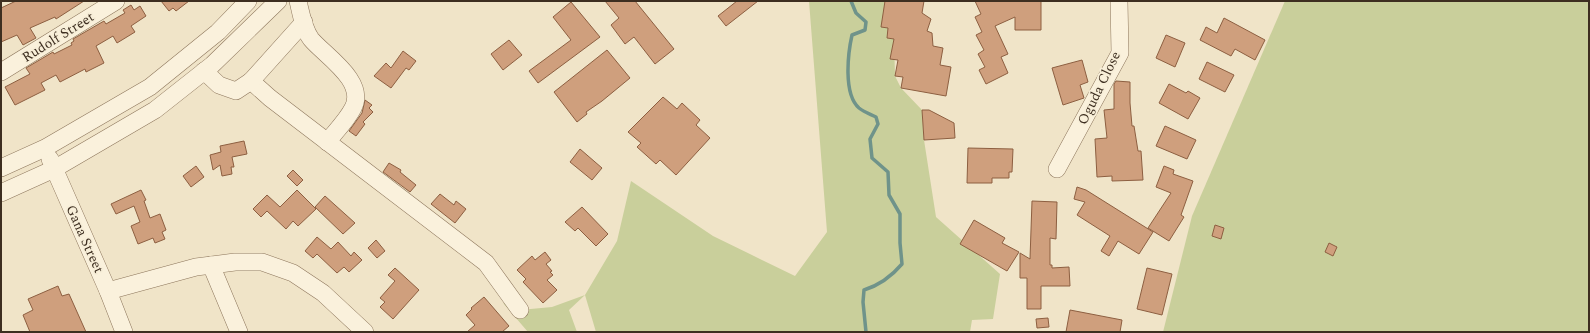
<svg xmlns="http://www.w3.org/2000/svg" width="1590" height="333" font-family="Spectral,serif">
  <rect width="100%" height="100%" fill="#f0e4c8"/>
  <g fill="#c9cf9b">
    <polygon points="809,1 887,1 894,39 895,76 901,88 922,110 924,140 936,217 1000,274 993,319 972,320 970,332 596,332 585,295 569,310 577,332 528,332 503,303 520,310 552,307 585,295 617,241 631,181 713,236 795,276 827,232"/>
    <polygon points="1285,1 1589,1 1589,332 1163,332 1192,216"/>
  </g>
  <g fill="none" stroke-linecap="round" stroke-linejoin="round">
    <path stroke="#6f938a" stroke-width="3.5" d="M851,1L856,13L866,22L865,30L852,35C848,53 843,94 859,108C864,112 870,114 876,117L878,124L870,139L872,158L888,172L889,195L900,214V243L902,264C891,277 880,285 864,290L863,302L866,332"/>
  </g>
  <g fill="#cf9f7d" stroke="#8d5f41">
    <polygon points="16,1 84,1 56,19 55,17 30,28 36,38 23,45 17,35 1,42 1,8"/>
    <polygon points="161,1 189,1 176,11 173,8 169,11"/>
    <polygon points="605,1 635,1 674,49 655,64 634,37 625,44 611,25 619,18"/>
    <polygon points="737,1 758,1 726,26 718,16"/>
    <polygon points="885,1 924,1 922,13 931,19 927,31 932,33 933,46 943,48 940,65 951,67 946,96 901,88 903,77 895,76 898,60 890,59 894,39 887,38 888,28 881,27"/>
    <polygon points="975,1 1041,1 1041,30 1015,30 1015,17 995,26 1008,54 1001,57 1008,73 986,84 979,70 985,67 978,54 984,50 976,35 982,32 975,17 981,14"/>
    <polygon points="571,2 600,37 538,83 529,71 571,40 553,17"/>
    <polygon points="131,5 134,10 140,6 146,16 131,26 135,32 117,43 113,36 96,46 104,63 86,72 85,69 60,82 56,75 41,83 45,90 15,105 5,87 30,74 26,68 53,52 54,54 72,45 71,43 74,41 73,39 104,21 106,24 125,13 123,10"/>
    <polygon points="1224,18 1265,40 1255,60 1235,49 1231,56 1200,40 1206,27 1217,33"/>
    <polygon points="1166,35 1185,43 1175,67 1156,58"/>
    <polygon points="509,40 522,55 503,70 491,54"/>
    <polygon points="607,50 630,78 602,101 586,112 587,114 577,122 554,92"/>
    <polygon points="403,51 416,61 409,70 406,68 391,88 374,76 386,63 391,68"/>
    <polygon points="1082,60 1088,82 1080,85 1084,98 1063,105 1052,68"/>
    <polygon points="1207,62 1234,75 1225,92 1199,79"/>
    <polygon points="1116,81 1130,82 1130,103 1132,126 1134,126 1138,151 1141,151 1143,180 1112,181 1112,176 1097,177 1095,139 1107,138 1104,110 1114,109 1114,84"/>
    <polygon points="1169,84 1186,93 1188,91 1200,98 1188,119 1159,103"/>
    <polygon points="663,97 677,109 682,103 700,120 696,125 710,138 676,175 660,160 656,164 637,147 641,143 628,132"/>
    <polygon points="365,100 372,105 369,108 373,112 363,122 365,124 356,136 349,131 362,113"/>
    <polygon points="922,110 929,110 954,123 955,138 924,140"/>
    <polygon points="1165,126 1196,140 1187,159 1156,146"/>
    <polygon points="244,141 247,154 232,157 234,167 231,167 232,174 222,176 220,165 213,170 210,155 221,152 220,146"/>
    <polygon points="968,148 1013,149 1012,172 1009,172 1009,178 992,178 992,183 967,183"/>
    <polygon points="580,149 602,168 592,180 570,162"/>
    <polygon points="389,163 401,170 400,172 416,185 410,192 383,172"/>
    <polygon points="196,166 204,177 191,187 183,176"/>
    <polygon points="1164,166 1174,170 1173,174 1193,181 1181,215 1184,217 1169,241 1148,228 1171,193 1156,187"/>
    <polygon points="293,170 303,180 297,186 287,176"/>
    <polygon points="1077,187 1086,190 1153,232 1139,254 1118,241 1109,256 1101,251 1110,236 1077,215 1085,202 1074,199"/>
    <polygon points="141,190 146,200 144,201 150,218 160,214 166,230 162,232 165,239 155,243 153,238 138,244 131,226 140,222 134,206 116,214 111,204"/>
    <polygon points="297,190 316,209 298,226 293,221 286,229 267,211 261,217 253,209 267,195 280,207"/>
    <polygon points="440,194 454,205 456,201 466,209 455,223 431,204"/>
    <polygon points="325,196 355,223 343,234 315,207"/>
    <polygon points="1032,201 1057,202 1056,239 1050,238 1050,265 1052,265 1052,268 1069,267 1070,286 1041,286 1041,309 1027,309 1027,278 1020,278 1020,253 1030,259"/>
    <polygon points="582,207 608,234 596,246 578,228 575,231 565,222"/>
    <polygon points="974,220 1005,238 1002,243 1019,252 1007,271 960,244"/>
    <polygon points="1215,225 1224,228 1221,239 1212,236"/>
    <polygon points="317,237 331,249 338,242 351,256 354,252 362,260 349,272 344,267 337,273 317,254 313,258 305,251"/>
    <polygon points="376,240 385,251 377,258 368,248"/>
    <polygon points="1329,243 1337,247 1333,256 1325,252"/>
    <polygon points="545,252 551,260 546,264 552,271 550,272 553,275 547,280 557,290 543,303 523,282 526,279 517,270 532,256 535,260"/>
    <polygon points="395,268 419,290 393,319 380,307 385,302 380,298 395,281 388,275"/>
    <polygon points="1147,268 1172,274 1162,315 1137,309"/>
    <polygon points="58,286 62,296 69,294 86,332 30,332 23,315 33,310 28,299"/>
    <polygon points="484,297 509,326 502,332 467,332 475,325 466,315 472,309 471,308"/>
    <polygon points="1070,310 1122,320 1120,332 1066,332"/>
    <polygon points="1048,318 1049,327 1037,328 1036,319"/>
  </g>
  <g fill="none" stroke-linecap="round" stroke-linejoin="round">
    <g stroke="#8d765c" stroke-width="18">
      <g id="minor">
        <path d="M298,1C301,13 303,28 311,39C324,55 367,81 353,108C347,120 336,131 327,142"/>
        <polyline points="204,71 219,85 236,91 251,81 270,98 486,263 520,310"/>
        <polyline points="1,72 116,1"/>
        <polyline points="251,81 304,22"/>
        <polyline points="50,159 108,291 124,332"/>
        <polyline points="1,168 45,148 150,87 218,32 248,1"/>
        <polyline points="1057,169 1120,53 1119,1"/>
        <polyline points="1,193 54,169 155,110 212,65 278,1"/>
        <polyline points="211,265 239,332"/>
        <polyline points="108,291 196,267 235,262 262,262 293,273 323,293 365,332"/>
      </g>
    </g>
    <use href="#minor" stroke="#faf1dc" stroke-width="17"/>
  </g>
  <g text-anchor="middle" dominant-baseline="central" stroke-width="3.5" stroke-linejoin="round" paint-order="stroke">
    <g font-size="14" fill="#3d2e20" stroke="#f7eed8">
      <text transform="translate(58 37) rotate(-32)">Rudolf Street</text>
      <text transform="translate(1099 88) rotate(-64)">Oguda Close</text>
      <text transform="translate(85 239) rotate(66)">Gana Street</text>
    </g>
  </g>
  <rect width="1590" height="333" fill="none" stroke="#3d2e20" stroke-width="4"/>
</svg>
